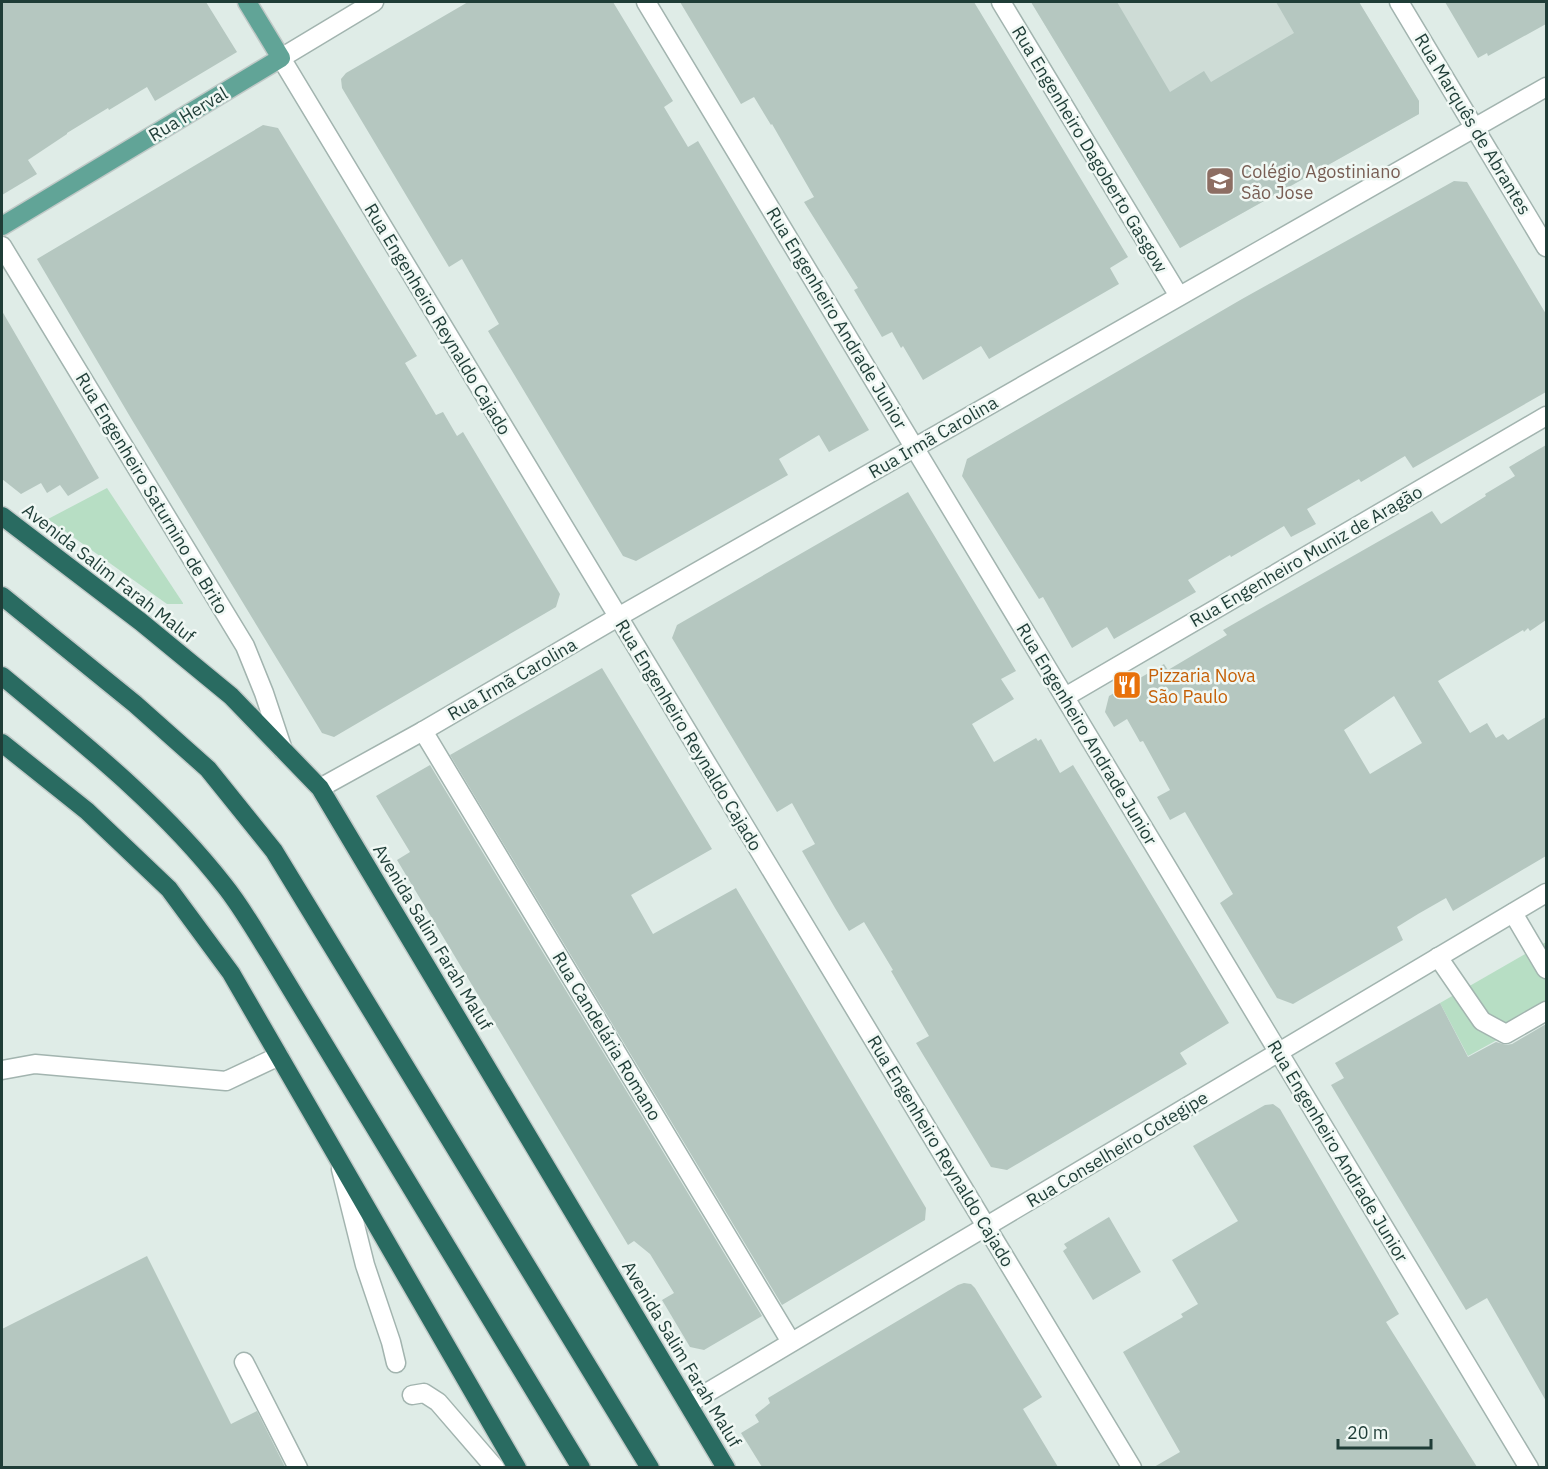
<svg xmlns="http://www.w3.org/2000/svg" width="1548" height="1469" font-family="'IBM Plex Sans',sans-serif">
  <rect width="100%" height="100%" fill="#dfece7"/>
  <polygon fill="#cedcd6" points="1031,2 1359,2 1419,101 1419,114 1180,248"/>
  <g fill="#b7dec4">
    <polygon points="107,488 183,603 183,604 167,604 48,519"/>
    <polygon points="1546,942 1546,1013 1468,1056 1440,1003"/>
  </g>
  <g fill="#b5c7c0" fill-rule="evenodd">
    <polygon points="2,2 206,2 237,52 155,101 147,87 109,110 108,108 67,133 67,134 28,160 37,174 2,195"/>
    <polygon points="468,2 613,2 673,101 664,107 688,147 698,141 869,430 829,452 819,435 779,459 788,475 636,561 623,556 488,331 499,324 462,259 449,267 342,88 341,79 346,73"/>
    <polygon points="680,2 974,2 1128,257 1110,268 1119,284 989,359 981,346 923,380 903,346 901,348 892,332 882,337 854,290 858,288 804,202 814,197 772,124 771,125 754,97 741,104"/>
    <polygon points="1031,2 1117,2 1170,92 1204,71 1211,82 1294,33 1276,2 1359,2 1419,101 1419,114 1180,248"/>
    <polygon points="1445,2 1546,2 1546,24 1488,56 1487,53 1478,58"/>
    <polygon points="263,125 278,128 417,356 405,363 436,415 443,412 457,436 463,432 560,594 556,607 334,737 322,733 132,420 37,259"/>
    <polygon points="1454,181 1467,182 1546,314 1546,392 1413,468 1405,456 1361,482 1359,479 1307,509 1316,524 1291,537 1284,526 1231,557 1230,555 1188,580 1196,592 1114,639 1107,627 1072,648 1043,597 1039,599 962,476 967,459 1242,299"/>
    <polygon points="2,311 99,478 68,496 60,485 47,493 41,483 21,494 2,479"/>
    <path d="M1546,445V620L1530,631L1528,628L1524,632L1523,630L1438,681L1470,733L1487,723L1496,738L1503,734L1508,740L1546,717V856L1453,911L1446,898L1418,914L1397,927L1403,940L1293,1004L1277,998L1220,903L1233,894L1185,812L1170,820L1157,797L1170,790L1143,741L1140,742L1127,719L1114,727L1105,712L1109,696L1164,664L1168,670L1227,635L1223,630L1432,511L1441,524L1486,496L1485,494L1515,476L1509,467ZM1394,696L1422,743L1370,774L1344,730Z"/>
    <polygon points="908,492 1016,671 1001,679 1014,699 972,724 994,762 1036,738 1038,741 1041,739 1060,773 1073,765 1229,1023 1180,1053 1187,1064 1007,1170 991,1167 916,1043 929,1036 891,971 893,970 864,922 849,931 835,908 802,851 815,844 792,803 777,812 672,638 677,625"/>
    <polygon points="602,668 712,849 631,895 653,934 736,888 926,1208 925,1220 782,1305 450,755"/>
    <polygon points="430,765 762,1316 704,1350 690,1347 662,1300 674,1293 650,1254 634,1241 628,1245 397,860 410,852 376,796"/>
    <polygon points="1440,1003 1468,1057 1496,1042 1506,1045 1512,1044 1546,1024 1546,1401 1487,1298 1466,1310 1331,1085 1344,1078 1335,1063"/>
    <polygon points="1273,1104 1280,1109 1399,1314 1386,1322 1477,1467 1154,1467 1180,1452 1123,1352 1183,1317 1181,1314 1198,1304 1172,1260 1238,1221 1193,1146 1265,1105"/>
    <polygon points="1109,1217 1141,1272 1093,1300 1063,1251 1067,1248 1064,1244"/>
    <polygon points="147,1256 231,1424 257,1411 285,1467 2,1467 2,1329"/>
    <polygon points="964,1283 971,1284 975,1288 1042,1397 1023,1409 1058,1467 762,1467 741,1433 759,1422 755,1415 770,1403 768,1398 958,1285"/>
  </g>
  <g fill="none" stroke-linecap="round" stroke-linejoin="round">
    <g stroke="#a2b4af" stroke-width="21">
      <g id="minor">
        <polyline points="374,2 281,58 1132,1468"/>
        <polyline points="646,2 1529,1468"/>
        <polyline points="1001,2 1179,296"/>
        <polyline points="1399,2 1546,247"/>
        <polyline points="2,246 245,646 264,693 283,750"/>
        <polyline points="1065,697 1546,416"/>
        <polyline points="423,731 791,1342"/>
        <polyline points="320,788 423,731 618,617 1546,87"/>
        <polyline points="1513,913 1546,969"/>
        <polyline points="1438,957 1482,1021 1506,1034 1546,1011"/>
        <polyline points="2,1070 35,1064 226,1081 279,1056"/>
        <polyline points="341,1169 365,1265 391,1342 396,1363"/>
        <polyline points="244,1362 298,1468"/>
        <polyline points="412,1395 424,1393 438,1402 495,1468"/>
        <polyline points="688,1404 1546,893"/>
      </g>
    </g>
    <g stroke="#c0c9c7" stroke-width="21">
      <polyline id="major" points="2,226 281,58 247,2"/>
    </g>
    <g stroke="#c0c9c7" stroke-width="21">
      <g id="highway">
        <polyline points="2,516 141,622 231,696 320,788 726,1468"/>
        <polyline points="2,596 135,704 208,769 274,851 650,1468"/>
        <path d="M2,676C79,740 162,805 224,885C241,906 255,931 269,953L581,1468"/>
        <polyline points="2,743 87,811 169,889 231,973 517,1468"/>
      </g>
    </g>
    <use href="#minor" stroke="#fff" stroke-width="18"/>
    <use href="#major" stroke="#61a497" stroke-width="18"/>
    <use href="#highway" stroke="#296b61" stroke-width="18"/>
  </g>
  <defs>
    <g id="school-square" transform="scale(1.5)"><rect x="-9" y="-9" width="18" height="18" rx="4" fill="#8d6e63" stroke="#f0f8f4"/><path d="M0-5L7-2L0 1L-7-2ZM-4 1L0 2.5L4 1V4Q0 6-4 4Z" fill="#fff"/></g>
    <g id="restaurant-square" transform="scale(1.5)"><rect x="-9" y="-9" width="18" height="18" rx="4" fill="#e8710a" stroke="#f0f8f4"/><path d="M-5-6h1v4h1v-4h1v4h1v-4h1v5L-1.5 .5V6h-2V.5L-5-1ZM5-6V6H3V1.5H1.5Q1.5-4 5-6Z" fill="#fff"/></g>
  </defs>
  <g fill-rule="evenodd">
    <use href="#school-square" x="1220" y="181"/>
    <use href="#restaurant-square" x="1127" y="685"/>
  </g>
  <g text-anchor="middle" dominant-baseline="central" stroke-width="5" stroke-linejoin="round" paint-order="stroke">
    <g font-size="18" fill="#1f3d37" stroke="#f0f8f4">
      <text transform="translate(188 114) rotate(-31)">Rua Herval</text>
      <text transform="translate(1473 124) rotate(59)">Rua Marquês de Abrantes</text>
      <text transform="translate(1090 149) rotate(59)">Rua Engenheiro Dagoberto Gasgow</text>
      <text transform="translate(837 318) rotate(59)">Rua Engenheiro Andrade Junior</text>
      <text transform="translate(438 319) rotate(59)">Rua Engenheiro Reynaldo Cajado</text>
      <text transform="translate(933 437) rotate(-30)">Rua Irmã Carolina</text>
      <text transform="translate(152 493) rotate(59)">Rua Engenheiro Saturnino de Brito</text>
      <text transform="translate(1306 556) rotate(-30)">Rua Engenheiro Muniz de Aragão</text>
      <text transform="translate(109 573) rotate(38)">Avenida Salim Farah Maluf</text>
      <text transform="translate(512 679) rotate(-30)">Rua Irmã Carolina</text>
      <text transform="translate(1087 734) rotate(59)">Rua Engenheiro Andrade Junior</text>
      <text transform="translate(689 735) rotate(59)">Rua Engenheiro Reynaldo Cajado</text>
      <text transform="translate(433 937) rotate(59)">Avenida Salim Farah Maluf</text>
      <text transform="translate(607 1036) rotate(59)">Rua Candelária Romano</text>
      <text transform="translate(1117 1149) rotate(-31)">Rua Conselheiro Cotegipe</text>
      <text transform="translate(941 1151) rotate(59)">Rua Engenheiro Reynaldo Cajado</text>
      <text transform="translate(1338 1151) rotate(59)">Rua Engenheiro Andrade Junior</text>
      <text transform="translate(682 1354) rotate(59)">Avenida Salim Farah Maluf</text>
    </g>
    <g font-size="18" fill="#785e54" stroke="#f0f8f4" text-anchor="start">
      <text x="1241" y="171">Colégio Agostiniano<tspan x="1241" dy="21">São Jose</tspan></text>
    </g>
    <g font-size="18" fill="#c56008" stroke="#f0f8f4" text-anchor="start">
      <text x="1148" y="675">Pizzaria Nova<tspan x="1148" dy="21">São Paulo</tspan></text>
    </g>
  </g>
  <rect width="1548" height="1469" fill="none" stroke="#1f3d37" stroke-width="6"/>
  <path d="M1338 1439v9h93v-9" fill="none" stroke="#1f3d37" stroke-width="3"/>
  <text x="1347" y="1439" font-size="18" fill="#1f3d37" stroke="#f0f8f4" stroke-width="4.5" paint-order="stroke">20 m</text>
</svg>
